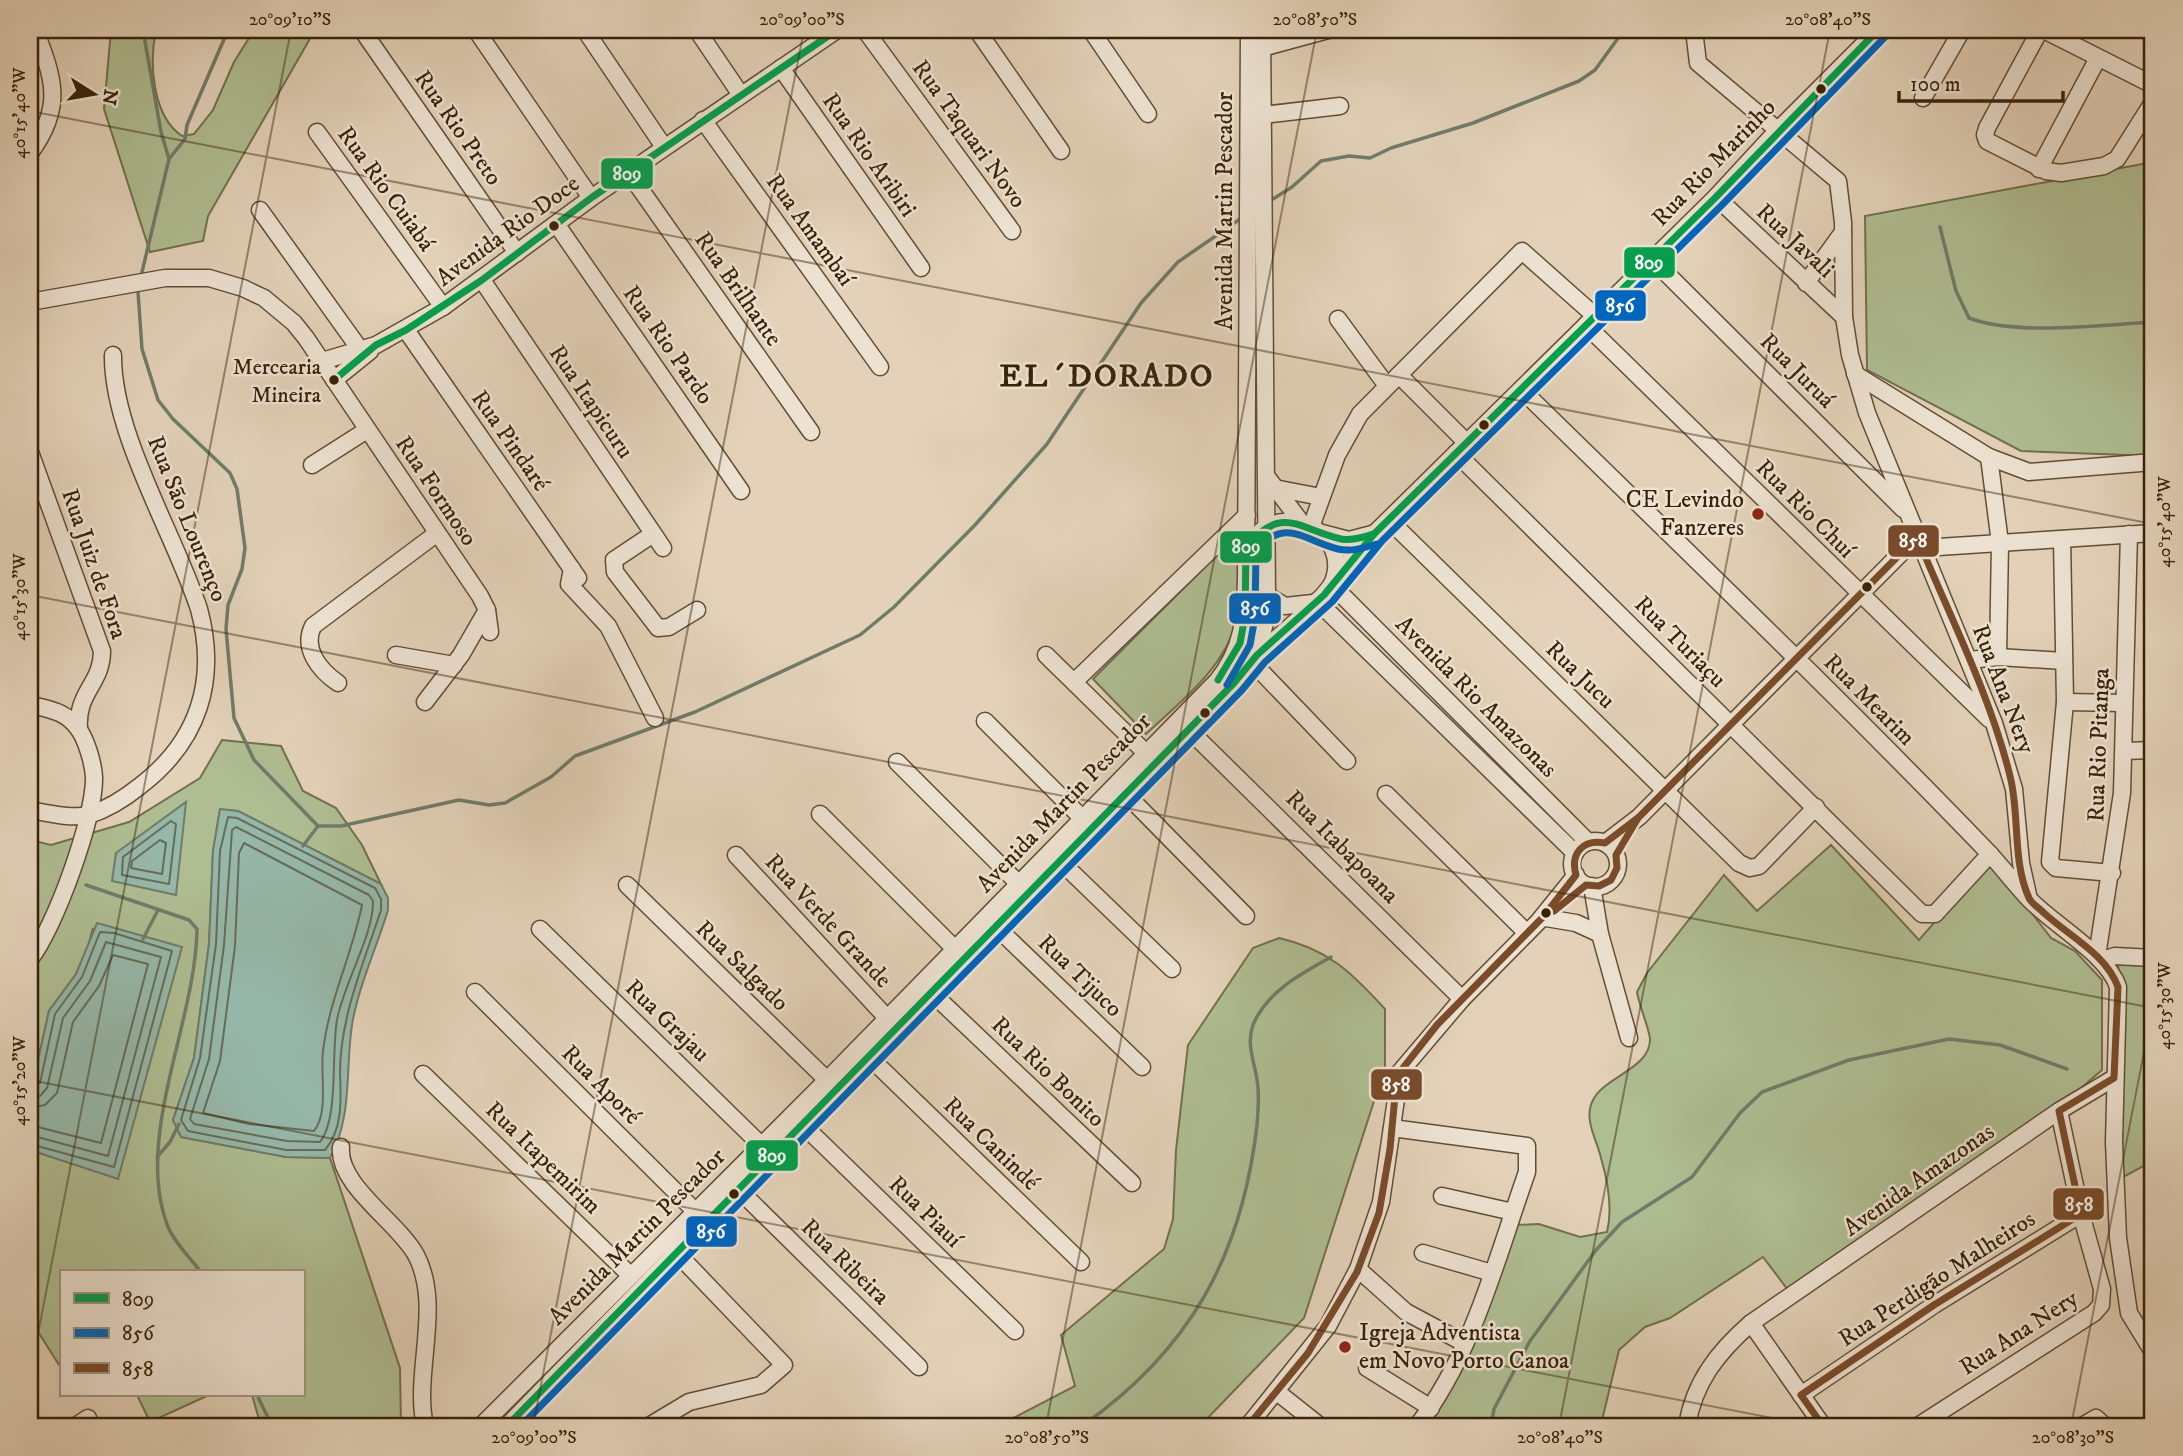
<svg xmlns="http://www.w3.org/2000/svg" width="2183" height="1456" font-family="'IM FELL DW Pica',serif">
  <rect width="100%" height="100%" fill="#e3d2b9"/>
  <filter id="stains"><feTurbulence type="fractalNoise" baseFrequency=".00286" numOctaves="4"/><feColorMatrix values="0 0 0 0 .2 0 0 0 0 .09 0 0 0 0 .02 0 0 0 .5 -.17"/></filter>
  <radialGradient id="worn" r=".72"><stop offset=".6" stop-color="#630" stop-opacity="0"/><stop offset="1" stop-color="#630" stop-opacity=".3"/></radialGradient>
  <g fill="#afbd92" stroke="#73704c" stroke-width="2">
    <path d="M111,30H156C149,62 152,116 182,136L194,134L213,110L234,62L254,30H315L208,216L203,241L150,252L104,109Z"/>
    <polygon points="2153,162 2153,456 2021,451 1867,370 1865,216"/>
    <path d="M1240,532C1240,559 1244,593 1237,620C1225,668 1181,701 1146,734L1093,679Z"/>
    <polygon points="222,740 281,746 303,791 336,808 362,845 381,884 238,811 220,810 213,851 209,944 194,1058 173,1120 182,1137 286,1157 330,1158 400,1368 401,1426 261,1426 252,1395 303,1395 303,1272 61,1272 61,1368 30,1319 30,1150 118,1178 93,928 86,954 76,974 49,1011 30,1096 30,840 51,845 129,822 200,778"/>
    <path d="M1831,845L1919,940L1990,859L2051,938L2075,951L2102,980V1070L2040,1123L1788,1290L1763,1257L1670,1318L1645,1327L1619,1350L1603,1416L1605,1426H1428L1466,1345L1516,1225L1539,1224L1580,1237L1607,1232C1613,1208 1608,1182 1601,1158C1597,1140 1583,1119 1593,1100C1604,1077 1651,1068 1650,1039C1649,1028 1639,1005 1637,992L1647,973L1724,875L1757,911Z"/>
    <path d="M1279,938C1328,949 1351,972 1385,1009V1067L1304,1318L1200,1426H998L1075,1386L1061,1335L1164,1249L1173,1219L1176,1150L1188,1045L1253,948Z"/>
    <polygon points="2117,957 2153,960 2153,1161 2114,1182 2122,1000"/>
    <polygon points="137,1395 209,1395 150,1422"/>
  </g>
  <g fill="#96b8aa" stroke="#707c69" stroke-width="2">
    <polygon points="186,802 176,895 112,881 116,853"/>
    <path d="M220,809L238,811L381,884L388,898V910C377,947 358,987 352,1025C345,1071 353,1115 330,1158L286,1157L181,1137L173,1120L194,1058L209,944L213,851Z"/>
    <polygon points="97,923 182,947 118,1179 30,1150 30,1096 49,1011 76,974"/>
  </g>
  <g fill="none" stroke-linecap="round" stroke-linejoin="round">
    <g stroke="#666d58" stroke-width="2">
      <path d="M228,817L237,818L375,888L381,899V910C364,962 340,1017 340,1073C341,1099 343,1129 325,1150H286L188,1131L181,1120L200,1058L216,944L220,851Z"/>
      <polygon points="171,821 176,824 169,884 122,875 123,857"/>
      <path d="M236,827L369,895L373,901C374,934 343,985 337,1020C331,1053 339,1118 320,1142L287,1141L194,1124L190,1119L209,1059L224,945L232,830Z"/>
      <polygon points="160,840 166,843 162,874 131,868 132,861"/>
      <path d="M244,843L362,905C352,955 329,1000 323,1051C320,1074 329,1113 314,1131L249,1124L203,1113L220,1061L235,946L239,853Z"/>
      <polyline points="30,1089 40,1083 55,1014 82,977 100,932 114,933 172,951 114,1167 30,1144"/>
      <polyline points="30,1098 40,1096 47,1088 63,1018 90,981 106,942 161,957 108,1156 30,1135"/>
      <polyline points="30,1108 45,1105 57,1093 73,1022 99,986 113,955 148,964 101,1143 30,1125"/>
    </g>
    <g stroke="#707c69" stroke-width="3.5">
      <polyline points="143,30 161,132 169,159"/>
      <polyline points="1273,199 1292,187 1321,161 1349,156 1370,158 1391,148 1473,123 1579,81 1595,70 1624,30"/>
      <path d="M1940,227L1956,291L1969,318C2016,336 2102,325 2153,322"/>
      <polyline points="142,272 169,159 185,139 187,125 228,30"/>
      <polyline points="138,292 142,349 158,400 173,419 230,473 237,489 245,548 242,569 228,605 226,629 234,718 254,760 318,826"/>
      <polyline points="303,846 318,826 341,826 459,800 489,805 505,803 551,777 575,756 695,712 860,635 894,607 975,525 1047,444 1141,303 1178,262 1243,217"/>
      <path d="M86,885L189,920L197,929C196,1023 132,1141 169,1229C176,1244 191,1259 201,1272"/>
      <polyline points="143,939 158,910"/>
      <polyline points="157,1157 170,1142 179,1124"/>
      <polyline points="257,1395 272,1426"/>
      <path d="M1082,1426C1190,1350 1242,1256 1257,1125C1258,1113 1259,1100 1258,1088C1257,1067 1245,1046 1253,1025C1267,991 1301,974 1331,957"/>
      <polyline points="1491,1426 1494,1409 1530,1341 1596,1250 1622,1222 1692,1177 1740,1113 1762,1092 1849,1060 1949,1039 2000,1045 2067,1069"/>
    </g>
    <g stroke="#624e34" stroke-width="19">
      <g id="minor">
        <polyline points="362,30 517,253"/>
        <polyline points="476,30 591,198"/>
        <polyline points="585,30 664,147"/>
        <polyline points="697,30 741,95"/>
        <polyline points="865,30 1012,231"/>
        <polyline points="977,30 1061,151"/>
        <polyline points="1091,30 1148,114"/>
        <polyline points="1694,30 1698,63 1838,181 1843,222 1844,317 1850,355 1867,413 1994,723 2014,789 2021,863 2028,895"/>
        <polyline points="2040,30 1987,128 1985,135 1987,141 2046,171 2061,173 2104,166 2117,159 2153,102"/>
        <polyline points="2044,30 2153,85"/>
        <polyline points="1262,48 1328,30"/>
        <polyline points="781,68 921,268"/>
        <polyline points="1923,98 1962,30"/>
        <polyline points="1263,115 1340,106"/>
        <polyline points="703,120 880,367"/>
        <polyline points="317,132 443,307"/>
        <path d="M30,153C64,107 54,79 35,30"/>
        <polyline points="2039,169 2098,58"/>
        <polyline points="629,173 811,432"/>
        <polyline points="1716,197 1844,317"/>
        <polyline points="260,210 364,355"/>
        <polyline points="557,225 741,491"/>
        <polyline points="1652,259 1903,509"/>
        <polyline points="482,280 663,548"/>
        <polyline points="1806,283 1843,232"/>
        <polyline points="30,302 165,278 209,278 243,288 264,298 294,323 306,338 480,596 487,610 490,632"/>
        <polyline points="1338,319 1387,386"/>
        <polyline points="1586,325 1989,719"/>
        <polyline points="406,330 578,578"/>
        <polyline points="322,361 376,345 443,307 591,198 837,30"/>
        <polyline points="1855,374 1989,457 2000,543 1998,657"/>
        <polyline points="1399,375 1467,443"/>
        <polyline points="334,380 370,351"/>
        <path d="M1522,390C1678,543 1836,694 1988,852C2002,867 2015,884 2029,899C2055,926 2108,955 2118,987L2114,1142L2118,1238L2129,1313L2153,1352"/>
        <path d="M30,452L102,651C102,684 76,692 79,729"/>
        <polyline points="1456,453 1922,914 1935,914 1990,854"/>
        <polyline points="1989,457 2029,472 2153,462"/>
        <polyline points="312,465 367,430"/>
        <polyline points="1267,477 1301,522"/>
        <polyline points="1274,488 1321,497"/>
        <polyline points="1390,521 1739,863 1750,868 1759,866 1816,807"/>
        <polyline points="1311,527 1337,455 1360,414 1522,251 1594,315"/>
        <polyline points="1322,533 1349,540 1372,534"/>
        <polyline points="653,534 614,560 615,572 658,628 669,627 697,610"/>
        <polyline points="2062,539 2065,702 2050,862 2056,868 2112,873"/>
        <polyline points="1923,548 2153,533"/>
        <polyline points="572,569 569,584 608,626 655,718"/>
        <polyline points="1335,578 1374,534 1716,197 1777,131 1878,30"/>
        <polyline points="1332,585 1588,842"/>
        <polyline points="1261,592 1285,606 1313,603"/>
        <polyline points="1317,601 1575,853"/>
        <path d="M1258,654C1274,640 1329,597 1334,579C1348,536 1293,504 1260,532"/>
        <polyline points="396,655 454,665"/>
        <polyline points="1046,655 1145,752"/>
        <polyline points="1969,660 1998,657 2064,661"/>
        <polyline points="1252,662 1347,761"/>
        <polyline points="1074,682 1247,515"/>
        <path d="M338,683C319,670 302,648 313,626L436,534"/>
        <polyline points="425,702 461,655 487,610"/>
        <polyline points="2065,702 2124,703"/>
        <path d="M30,704C48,710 64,710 77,727C86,738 93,762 94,777C95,817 55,928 30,959"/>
        <polyline points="985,721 1082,818"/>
        <polyline points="1188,729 1462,999"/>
        <polyline points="2124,751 2153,750"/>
        <polyline points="897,762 1019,884"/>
        <polyline points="1120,788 1246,916"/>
        <polyline points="1386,794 1527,933"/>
        <path d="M30,810C47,813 72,819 89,815C108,809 125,798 140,786C199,741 218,680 199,609C174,533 112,433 113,355"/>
        <polyline points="820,814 955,949"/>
        <circle cx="1595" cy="864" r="23"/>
        <polyline points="1605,843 1639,817 1917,537"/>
        <polyline points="736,855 887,1018"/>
        <polyline points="1060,861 1172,969"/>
        <polyline points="627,885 827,1080"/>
        <polyline points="1592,886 1600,934 1629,1038"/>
        <polyline points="1546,918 1576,923 1600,934"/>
        <polyline points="990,921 1142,1067"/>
        <polyline points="540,929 761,1145"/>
        <polyline points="2097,956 2122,793 2129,534"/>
        <polyline points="2102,960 2115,956 2153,958"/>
        <polyline points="475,992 695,1211"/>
        <polyline points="933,994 1132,1183"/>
        <polyline points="864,1052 1081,1262"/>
        <polyline points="423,1074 630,1275"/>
        <polyline points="803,1125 1015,1331"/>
        <path d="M1392,1128L1527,1146V1172C1497,1257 1473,1354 1417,1426"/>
        <path d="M341,1147C337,1185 398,1222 416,1255C443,1306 413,1373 425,1426"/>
        <polyline points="739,1190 919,1367"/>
        <polyline points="1442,1196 1513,1212"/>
        <polyline points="1423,1253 1492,1273"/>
        <polyline points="1358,1269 1406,1312 1464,1343"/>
        <polyline points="1751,1323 1823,1426"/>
        <polyline points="1367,1368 1431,1408"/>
        <polyline points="1277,1392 1320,1426"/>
        <polyline points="1801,1395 1934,1305 2081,1214"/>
        <polyline points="76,1426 88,1418"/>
        <path d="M481,1426L827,1080L1217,681C1243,649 1245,618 1246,578L1249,30"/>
        <polyline points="507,1426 1234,683 1257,655 1265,623 1267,597 1262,30"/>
        <polyline points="649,1426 689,1402 761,1385 784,1365 670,1246"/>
        <polyline points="1248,1426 1328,1326 1358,1269 1381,1202 1400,1072 1462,999 1538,922 1576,875"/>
        <path d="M1687,1426C1694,1382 1718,1352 1751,1323L2059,1111L2114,1078"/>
        <polyline points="1918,1426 2094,1313 2101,1305 2102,1289 2081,1214 2059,1111"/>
        <polyline points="2082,1426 2096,1418 2105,1426"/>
      </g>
    </g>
    <use href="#minor" stroke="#ede2d2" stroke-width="16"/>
    <g stroke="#ede2d2" stroke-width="12">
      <g id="bus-1">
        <polyline points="334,380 376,345 406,330 482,280 591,198 837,30"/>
        <path d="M1218,680L1240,643L1245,616L1246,546C1284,504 1297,529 1341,539C1352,541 1363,537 1374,534"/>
        <polyline points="507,1426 1234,683 1257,655 1324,595 1374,534 1716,197 1878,30"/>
      </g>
    </g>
    <g stroke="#ede2d2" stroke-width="12">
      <g id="bus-2">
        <path d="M1227,685L1250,645L1255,617L1256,550C1286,517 1303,540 1338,549C1351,552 1364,548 1377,544"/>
        <polyline points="521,1426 1242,690 1265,662 1332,602 1382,541 1723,204 1885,37"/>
      </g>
    </g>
    <g stroke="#ede2d2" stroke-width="12">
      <g id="bus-3">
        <polyline points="1554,911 1586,885 1599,886 1611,880 1617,868 1616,855 1638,818"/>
        <path d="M1248,1426L1308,1353L1357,1272L1379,1213L1390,1149L1396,1085L1403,1068L1437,1025L1543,917L1576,875C1570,853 1583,839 1605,843L1639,817L1917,537C1949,615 1990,694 2010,776C2020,814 2012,861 2029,898C2031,903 2039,908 2044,913C2069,936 2106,954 2118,987L2114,1078L2059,1111L2081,1214L1934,1305L1801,1395L1823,1426"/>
      </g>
    </g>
    <use href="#bus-1" stroke="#039f4d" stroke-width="7"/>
    <use href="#bus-2" stroke="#0065bd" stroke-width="7"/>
    <use href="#bus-3" stroke="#7a4b2a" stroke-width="7"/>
  </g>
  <path fill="none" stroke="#372207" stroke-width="2" stroke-opacity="0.45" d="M2104,30L2153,39M30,111L2153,524M30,595L2153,1008M30,1080L1813,1426M30,1375L291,30M533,1426L804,30M1046,1426L1317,30M1559,1426L1830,30M2071,1426L2153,1006"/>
  <g fill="#372207" stroke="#ede2d2" stroke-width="2.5">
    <circle cx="1821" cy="89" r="6"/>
    <circle cx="554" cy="226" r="6"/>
    <circle cx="334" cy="380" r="6"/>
    <circle cx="1484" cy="425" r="6"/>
    <circle cx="1867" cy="587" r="6"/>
    <circle cx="1205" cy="713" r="6"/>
    <circle cx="1546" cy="913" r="6"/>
    <circle cx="734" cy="1194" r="6"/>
  </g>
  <g fill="#8f2418" stroke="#ede2d2" stroke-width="2.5">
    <circle cx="1758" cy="514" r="7"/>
    <circle cx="1345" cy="1347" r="7"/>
  </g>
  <g text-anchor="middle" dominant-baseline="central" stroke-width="5" stroke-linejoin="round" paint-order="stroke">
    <g font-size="22" fill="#372207" stroke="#ede2d2" text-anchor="end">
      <text x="321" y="367">Mercearia<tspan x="321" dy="28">Mineira</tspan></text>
    </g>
    <g font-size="24" fill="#372207" stroke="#ede2d2">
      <text transform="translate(458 128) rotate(55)">Rua Rio Preto</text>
      <text transform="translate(969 134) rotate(54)">Rua Taquari Novo</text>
      <text transform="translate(869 155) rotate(55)">Rua Rio Aribiri</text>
      <text transform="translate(1714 163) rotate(-46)">Rua Rio Marinho</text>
      <text transform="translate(386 189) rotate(54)">Rua Rio Cuiabá</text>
      <text transform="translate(1225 211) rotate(-90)">Avenida Martin Pescador</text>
      <text transform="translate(810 230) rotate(54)">Rua Amambaí</text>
      <text transform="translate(508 231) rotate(-36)">Avenida Rio Doce</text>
      <text transform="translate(1795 241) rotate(43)">Rua Javali</text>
      <text transform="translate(738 289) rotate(55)">Rua Brilhante</text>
      <text transform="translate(668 345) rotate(55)">Rua Rio Pardo</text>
      <text transform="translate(1797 371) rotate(45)">Rua Juruá</text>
      <text transform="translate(591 402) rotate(56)">Rua Itapicuru</text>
      <text transform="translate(510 441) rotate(55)">Rua Pindaré</text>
      <text transform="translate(436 491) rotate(56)">Rua Formoso</text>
      <text transform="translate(1805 509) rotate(45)">Rua Rio Chuí</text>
      <text transform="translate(187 519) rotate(68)">Rua São Lourenço</text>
      <text transform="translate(94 564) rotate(71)">Rua Juiz de Fora</text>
      <text transform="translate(1680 642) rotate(45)">Rua Turiaçu</text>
      <text transform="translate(1580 675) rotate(44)">Rua Jucu</text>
      <text transform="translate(2003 689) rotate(69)">Rua Ana Nery</text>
      <text transform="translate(1476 697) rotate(45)">Avenida Rio Amazonas</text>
      <text transform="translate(1869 700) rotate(45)">Rua Mearim</text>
      <text transform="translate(2099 745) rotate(-88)">Rua Rio Pitanga</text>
      <text transform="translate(1064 803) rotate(-46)">Avenida Martin Pescador</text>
      <text transform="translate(1342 847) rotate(45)">Rua Itabapoana</text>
      <text transform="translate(828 921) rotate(47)">Rua Verde Grande</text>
      <text transform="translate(742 966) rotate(44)">Rua Salgado</text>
      <text transform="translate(1080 976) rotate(44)">Rua Tijuco</text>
      <text transform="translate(667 1021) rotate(44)">Rua Grajau</text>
      <text transform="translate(1048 1072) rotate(44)">Rua Rio Bonito</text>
      <text transform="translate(601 1085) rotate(45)">Rua Aporé</text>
      <text transform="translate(991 1144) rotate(44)">Rua Canindé</text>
      <text transform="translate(543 1158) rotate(44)">Rua Itapemirim</text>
      <text transform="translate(1919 1180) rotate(-35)">Avenida Amazonas</text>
      <text transform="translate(925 1212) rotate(44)">Rua Piauí</text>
      <text transform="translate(637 1237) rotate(-45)">Avenida Martin Pescador</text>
      <text transform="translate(845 1262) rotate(44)">Rua Ribeira</text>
      <text transform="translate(1937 1279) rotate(-33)">Rua Perdigão Malheiros</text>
      <text transform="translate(2019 1333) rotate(-33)">Rua Ana Nery</text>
    </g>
    <g font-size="24" fill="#372207" stroke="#ede2d2" text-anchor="end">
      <text x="1744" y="500">CE Levindo<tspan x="1744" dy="28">Fanzeres</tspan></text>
      <text x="1359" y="1333" text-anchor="start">Igreja Adventista<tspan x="1359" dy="28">em Novo Porto Canoa</tspan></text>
    </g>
    <g font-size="32" font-weight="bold" letter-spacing="2" fill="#372207" stroke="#ede2d2">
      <text x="1107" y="377">EL´DORADO</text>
    </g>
  </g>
  <g stroke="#ede2d2" stroke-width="2.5">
    <rect x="600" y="157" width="54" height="33" rx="7" fill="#039f4d"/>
    <rect x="1623" y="246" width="53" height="33" rx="7" fill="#039f4d"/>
    <rect x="1594" y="289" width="53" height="33" rx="7" fill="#0065bd"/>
    <rect x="1887" y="524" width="53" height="34" rx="7" fill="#7a4b2a"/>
    <rect x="1219" y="530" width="54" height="34" rx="7" fill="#039f4d"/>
    <rect x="1228" y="592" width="54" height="33" rx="7" fill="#0065bd"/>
    <rect x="1370" y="1068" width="53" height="33" rx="7" fill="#7a4b2a"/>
    <rect x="745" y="1139" width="54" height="33" rx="7" fill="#039f4d"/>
    <rect x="2052" y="1187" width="53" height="34" rx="7" fill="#7a4b2a"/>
    <rect x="685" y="1215" width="53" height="33" rx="7" fill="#0065bd"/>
  </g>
  <g font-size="19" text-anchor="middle" font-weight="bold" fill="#fff">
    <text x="627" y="180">809</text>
    <text x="1649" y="269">809</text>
    <text x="1620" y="312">856</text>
    <text x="1913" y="547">858</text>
    <text x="1246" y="553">809</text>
    <text x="1255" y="615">856</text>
    <text x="1396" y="1091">858</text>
    <text x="772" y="1162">809</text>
    <text x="2079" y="1211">858</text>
    <text x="711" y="1238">856</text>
  </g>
  <rect width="2183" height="1456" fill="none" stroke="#e3d2b9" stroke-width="77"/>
  <rect x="60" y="1270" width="245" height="126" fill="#ede2d2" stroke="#a49581" stroke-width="2"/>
  <rect x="74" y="1293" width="35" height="10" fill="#039f4d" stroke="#a49581" stroke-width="2"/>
  <text x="122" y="1306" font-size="21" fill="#372207">809</text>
  <rect x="74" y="1328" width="35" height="10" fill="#0065bd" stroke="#a49581" stroke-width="2"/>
  <text x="122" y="1340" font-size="21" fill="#372207">856</text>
  <rect x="74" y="1363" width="35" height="10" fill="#7a4b2a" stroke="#a49581" stroke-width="2"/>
  <text x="122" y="1376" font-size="21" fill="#372207">858</text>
  <g transform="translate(94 94) rotate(101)" stroke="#ede2d2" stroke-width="5" paint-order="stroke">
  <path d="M0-5L12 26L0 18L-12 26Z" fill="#372207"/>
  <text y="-10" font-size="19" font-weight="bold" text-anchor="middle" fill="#372207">N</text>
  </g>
  <path d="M1899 91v10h164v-10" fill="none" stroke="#372207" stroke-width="3.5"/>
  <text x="1910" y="91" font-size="21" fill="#372207" stroke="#ede2d2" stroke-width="5" paint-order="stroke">100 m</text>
  <rect x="38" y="38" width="2106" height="1380" fill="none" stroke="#372207" stroke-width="2.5"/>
  <g font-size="18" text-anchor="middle" fill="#372207">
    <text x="290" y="25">20°09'10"S</text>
    <text x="802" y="25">20°09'00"S</text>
    <text x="1315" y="25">20°08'50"S</text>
    <text x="1828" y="25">20°08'40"S</text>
    <text transform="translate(19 113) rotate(-90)" y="6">40°15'40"W</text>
    <text transform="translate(2164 522) rotate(-90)" y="6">40°15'40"W</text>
    <text transform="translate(19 597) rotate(-90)" y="6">40°15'30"W</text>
    <text transform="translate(2164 1006) rotate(-90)" y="6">40°15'30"W</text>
    <text transform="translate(19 1081) rotate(-90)" y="6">40°15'20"W</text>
    <text x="534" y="1443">20°09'00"S</text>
    <text x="1047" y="1443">20°08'50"S</text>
    <text x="1560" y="1443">20°08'40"S</text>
    <text x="2073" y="1443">20°08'30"S</text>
  </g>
  <rect width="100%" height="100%" filter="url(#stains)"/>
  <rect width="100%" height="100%" fill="url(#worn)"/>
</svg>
